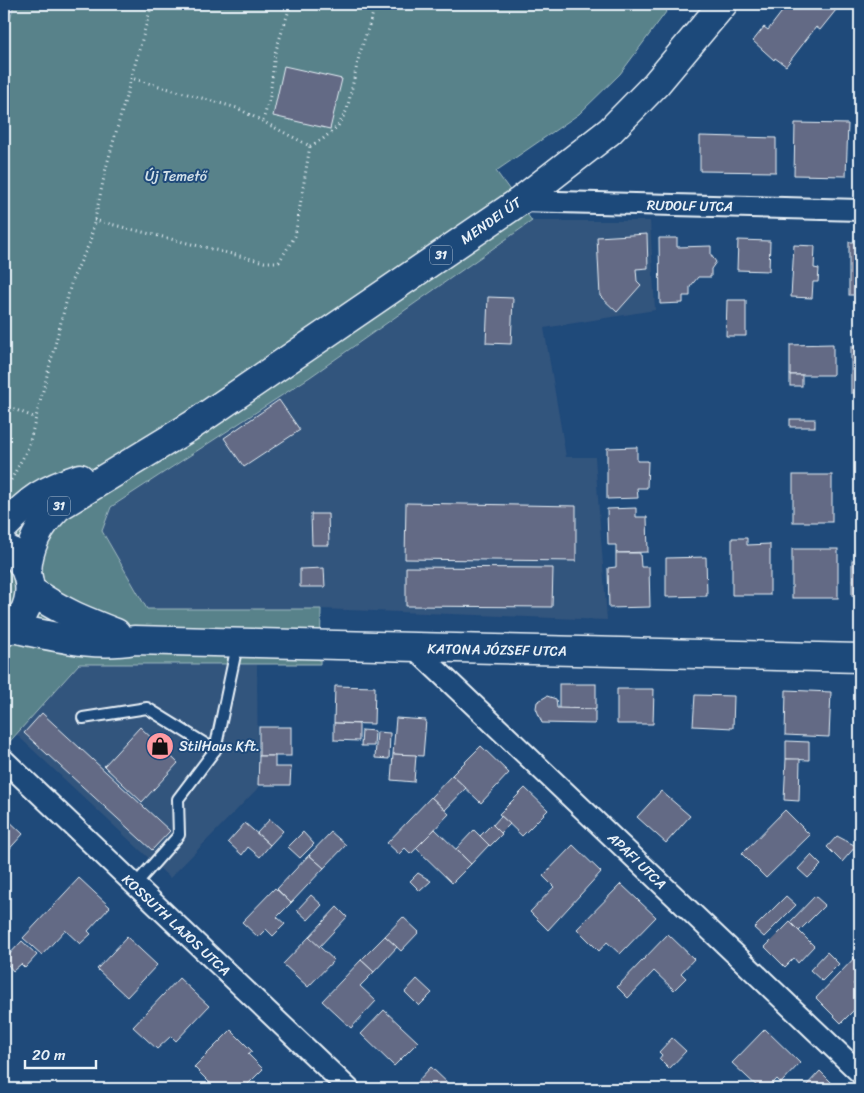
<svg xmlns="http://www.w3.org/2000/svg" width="864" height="1093" font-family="Sriracha,sans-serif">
  <rect width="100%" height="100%" fill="#1f4a7a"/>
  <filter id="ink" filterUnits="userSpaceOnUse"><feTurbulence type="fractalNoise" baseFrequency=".02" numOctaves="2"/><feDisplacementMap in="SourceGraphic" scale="10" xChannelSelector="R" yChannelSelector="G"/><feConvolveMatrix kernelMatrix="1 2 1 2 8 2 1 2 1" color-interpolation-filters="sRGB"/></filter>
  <g filter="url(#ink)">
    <g fill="#33547d">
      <polygon points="532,221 650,221 655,310 544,328 566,457 595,457 607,620 321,609 147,609 101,531 111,507 310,377"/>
      <polygon points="79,664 257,665 258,788 170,878 16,734"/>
    </g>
    <polygon fill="#58828a" stroke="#a0bac1" points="14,4 672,4 620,74 579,114 496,171 532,221 310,377 111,507 102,531 147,609 321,609 320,664 79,664 4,748 4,42"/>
    <g fill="#636b85" stroke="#e8f1f8">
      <polygon points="788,4 840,5 820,30 816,27 786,66 775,58 774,60 753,41 764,27 768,30"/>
      <polygon points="284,66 342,79 330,129 273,116"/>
      <polygon points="795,123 848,124 846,176 794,175"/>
      <polygon points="700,136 776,138 776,172 700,171"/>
      <polygon points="647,234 648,268 636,269 637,281 641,285 617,312 600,296 597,237"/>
      <polygon points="659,238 677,238 677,247 711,246 711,255 716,262 711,269 711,277 698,277 690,287 690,296 683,296 683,303 660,304"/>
      <polygon points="738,240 770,241 769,271 737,270"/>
      <rect x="849" y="242" width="11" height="53"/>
      <polygon points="794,245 815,246 814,268 819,269 818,282 813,282 812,298 791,297"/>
      <polygon points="488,297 513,298 511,344 486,343"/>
      <polygon points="727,300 746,300 746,336 726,336"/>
      <polygon points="833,344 833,375 790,375 790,345"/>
      <rect x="851" y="347" width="9" height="46"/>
      <rect x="790" y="375" width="12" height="11"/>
      <polygon points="279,400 300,430 244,467 224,438"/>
      <rect x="790" y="419" width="25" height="8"/>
      <polygon points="637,447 637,461 648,461 647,488 637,488 638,498 607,499 607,448"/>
      <rect x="793" y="475" width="39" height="47"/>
      <polygon points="406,503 576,506 576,561 405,559"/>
      <polygon points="636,508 636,517 647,517 648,552 616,553 616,545 608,545 607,509"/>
      <polygon points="311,514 328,514 329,545 312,545"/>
      <polygon points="732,538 747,538 747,545 770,544 770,595 732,595"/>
      <rect x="792" y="549" width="46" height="49"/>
      <polygon points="616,553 640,553 641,567 649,567 650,607 609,608 608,568 616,567"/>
      <polygon points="706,557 707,596 666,597 666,558"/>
      <rect x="852" y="560" width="8" height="36"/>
      <polygon points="406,567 553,568 552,607 406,606"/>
      <polygon points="324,568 325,587 300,587 300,569"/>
      <rect x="559" y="684" width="37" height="25"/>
      <polygon points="335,686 375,687 374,724 334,723"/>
      <polygon points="617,689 654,689 653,724 617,724"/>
      <polygon points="786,690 831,692 829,737 785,735"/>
      <polygon points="695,695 734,696 733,728 693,726"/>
      <polygon points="547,696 556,699 557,708 595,709 595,724 542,723 536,708 537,702"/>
      <polygon points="42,713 170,831 152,850 24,733"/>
      <polygon points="396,718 426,720 423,756 393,754"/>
      <polygon points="334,723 359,724 359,741 334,740"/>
      <polygon points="140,727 178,763 142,802 104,766"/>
      <rect x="259" y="727" width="32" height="29"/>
      <polygon points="362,730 375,731 374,746 361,746"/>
      <polygon points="377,732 390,733 389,759 375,758"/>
      <polygon points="786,741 809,742 809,760 786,759"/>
      <polygon points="481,746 509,773 481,803 452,775"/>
      <polygon points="393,754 416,755 414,782 391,780"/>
      <polygon points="259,756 275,756 275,767 291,767 290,785 258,785"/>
      <polygon points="786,759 800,759 799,801 784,800"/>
      <polygon points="452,775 466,788 445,810 431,797"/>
      <polygon points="525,788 548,810 522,836 499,814"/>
      <polygon points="661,791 690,816 666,843 637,817"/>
      <polygon points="431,797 449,814 411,854 405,848 399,854 387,843"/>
      <polygon points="785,810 810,835 766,878 742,854"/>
      <polygon points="4,816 23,834 4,855"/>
      <polygon points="501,816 510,824 501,833 493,825"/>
      <polygon points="270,819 283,831 270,845 257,833"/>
      <polygon points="245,823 270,845 260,857 248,847 242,855 228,842"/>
      <polygon points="492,824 502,834 490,846 480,836"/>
      <polygon points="435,829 471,864 452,883 416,848"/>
      <polygon points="474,830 489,845 471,864 456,849"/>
      <polygon points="303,832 314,844 300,858 288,847"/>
      <polygon points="331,832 346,845 324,868 309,855"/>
      <polygon points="837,836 856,846 842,862 827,847"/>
      <polygon points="573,845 601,872 548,930 530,912 554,887 543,876"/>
      <polygon points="309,855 324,868 291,903 277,889"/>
      <polygon points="811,855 821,865 808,878 798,869"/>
      <polygon points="418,873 431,881 420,891 410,881"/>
      <polygon points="79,878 110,907 88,931 91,934 80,944 65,930 42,955 23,938"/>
      <polygon points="621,884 656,917 620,954 607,942 599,951 577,929"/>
      <polygon points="275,888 291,903 277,917 285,924 273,936 266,929 258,937 242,922"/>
      <polygon points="311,895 322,905 308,920 297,910"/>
      <polygon points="786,896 796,905 764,937 754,928"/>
      <polygon points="815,896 825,905 799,931 790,922"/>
      <polygon points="337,907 347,917 319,947 309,937"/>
      <polygon points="403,917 419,932 401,951 385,936"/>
      <polygon points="790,922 814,946 798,963 794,958 785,967 765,947"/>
      <polygon points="668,934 694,959 681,973 686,978 674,990 654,971 628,998 617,987"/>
      <polygon points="385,936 397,947 374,972 361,960"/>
      <polygon points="127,937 157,965 127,997 97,969"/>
      <polygon points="309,937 334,960 308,987 283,964"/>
      <polygon points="22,941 37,955 25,968 21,964 13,971 4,960"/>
      <polygon points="827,952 839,964 822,981 810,970"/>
      <polygon points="860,952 860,976 853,984 860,991 860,1004 841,1023 816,998"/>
      <polygon points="361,960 374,972 360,986 376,1001 351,1028 322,1001"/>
      <polygon points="179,978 209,1006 176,1041 171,1036 157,1049 133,1027"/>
      <polygon points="417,979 432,993 419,1006 405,992"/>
      <polygon points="384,1010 418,1042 394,1066 361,1034"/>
      <polygon points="765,1029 800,1063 781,1083 777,1079 767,1089 760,1089 732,1063"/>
      <polygon points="860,1029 860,1039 855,1034"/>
      <polygon points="231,1030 252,1051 248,1054 263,1069 243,1089 216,1089 194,1067"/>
      <polygon points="672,1038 686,1051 669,1069 659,1059 662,1055 659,1052"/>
      <polygon points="431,1067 454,1089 421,1089 415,1084"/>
      <polygon points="820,1071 838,1089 803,1089"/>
    </g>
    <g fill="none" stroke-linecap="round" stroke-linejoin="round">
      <g stroke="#e8f1f8" stroke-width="14">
        <g id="service">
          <polyline points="83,718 147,708 215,750"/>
          <polyline points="134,886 179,835 178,799 215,750 235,655 233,644"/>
        </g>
      </g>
      <g stroke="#e8f1f8" stroke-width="24">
        <g id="minor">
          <polyline points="520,201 860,210"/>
          <polyline points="415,649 860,1073"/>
          <polyline points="4,760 349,1089"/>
        </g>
      </g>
      <g stroke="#e8f1f8" stroke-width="31">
        <g id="secondary">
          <path d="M30,590C60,611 83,620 116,633"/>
          <path d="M11,628C50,635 93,648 134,640L860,658"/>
        </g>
      </g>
      <g stroke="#e8f1f8" stroke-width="31">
        <g id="primary">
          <path d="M4,527C30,499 43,490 80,478"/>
          <path d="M4,547C38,565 38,614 4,632"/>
          <path d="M27,573C28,546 39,526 58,507L191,426L520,201L610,131L656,84L723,4"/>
        </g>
      </g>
      <g stroke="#e8f1f8" stroke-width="3" stroke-dasharray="1 4" stroke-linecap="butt">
        <polyline points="263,121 270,96 275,53 291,4"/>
        <polyline points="310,146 323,139 338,126 347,110 359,56 376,4"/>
        <polyline points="94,220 264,262 279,262 295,236 310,146 237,108 131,78"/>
        <polyline points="4,405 36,418"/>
        <polyline points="11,480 28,448 72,280 90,242 106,168 152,4"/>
      </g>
      <use href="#service" stroke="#1f4a7a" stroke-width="10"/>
      <use href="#minor" stroke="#1f4a7a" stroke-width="20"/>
      <use href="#secondary" stroke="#1f4a7a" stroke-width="28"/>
      <use href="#primary" stroke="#1f4a7a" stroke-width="28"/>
    </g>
  </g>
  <defs>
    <g id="shop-disc" transform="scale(1.4375)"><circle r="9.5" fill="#ff9aa2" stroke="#1f4a7a"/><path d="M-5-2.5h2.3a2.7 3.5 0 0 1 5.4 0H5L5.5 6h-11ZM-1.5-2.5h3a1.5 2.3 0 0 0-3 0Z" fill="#111"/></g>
  </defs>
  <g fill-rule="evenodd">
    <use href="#shop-disc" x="160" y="746"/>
  </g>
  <g text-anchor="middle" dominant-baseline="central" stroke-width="4" stroke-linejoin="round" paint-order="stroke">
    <g fill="#1f4a7a" stroke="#acbfd2" stroke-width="1">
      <rect x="430" y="245.5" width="22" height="19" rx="4"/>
      <rect x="48" y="496.5" width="22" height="19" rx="4"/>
    </g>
    <g font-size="12" font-weight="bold" fill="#e8f1f8">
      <text x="441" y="255">31</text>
      <text x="59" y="506">31</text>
    </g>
    <g font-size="14" fill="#d2e0e8" stroke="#1f4a7a">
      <text x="176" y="176">Új Temető</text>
    </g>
    <g font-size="14" fill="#e8f1f8" stroke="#1f4a7a">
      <text transform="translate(690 206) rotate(1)">RUDOLF UTCA</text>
      <text transform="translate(491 221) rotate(-35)">MENDEI ÚT</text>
      <text transform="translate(497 650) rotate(1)">KATONA JÓZSEF UTCA</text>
      <text transform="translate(637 861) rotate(44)">APAFI UTCA</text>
      <text transform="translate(176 925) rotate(43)">KOSSUTH LAJOS UTCA</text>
    </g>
    <g font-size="14" fill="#e8f1f8" stroke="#1f4a7a" text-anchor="start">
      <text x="179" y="746">StilHaus Kft.</text>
    </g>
  </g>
  <rect width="864" height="1093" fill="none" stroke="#1f4a7a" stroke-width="20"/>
  <rect x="10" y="10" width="844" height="1073" fill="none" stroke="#e8f1f8" stroke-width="2" filter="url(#ink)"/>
  <path d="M25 1060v8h71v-8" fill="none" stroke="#e8f1f8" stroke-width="2.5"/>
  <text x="32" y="1060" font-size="15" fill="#e8f1f8" stroke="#1f4a7a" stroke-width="4" paint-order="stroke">20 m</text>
</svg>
